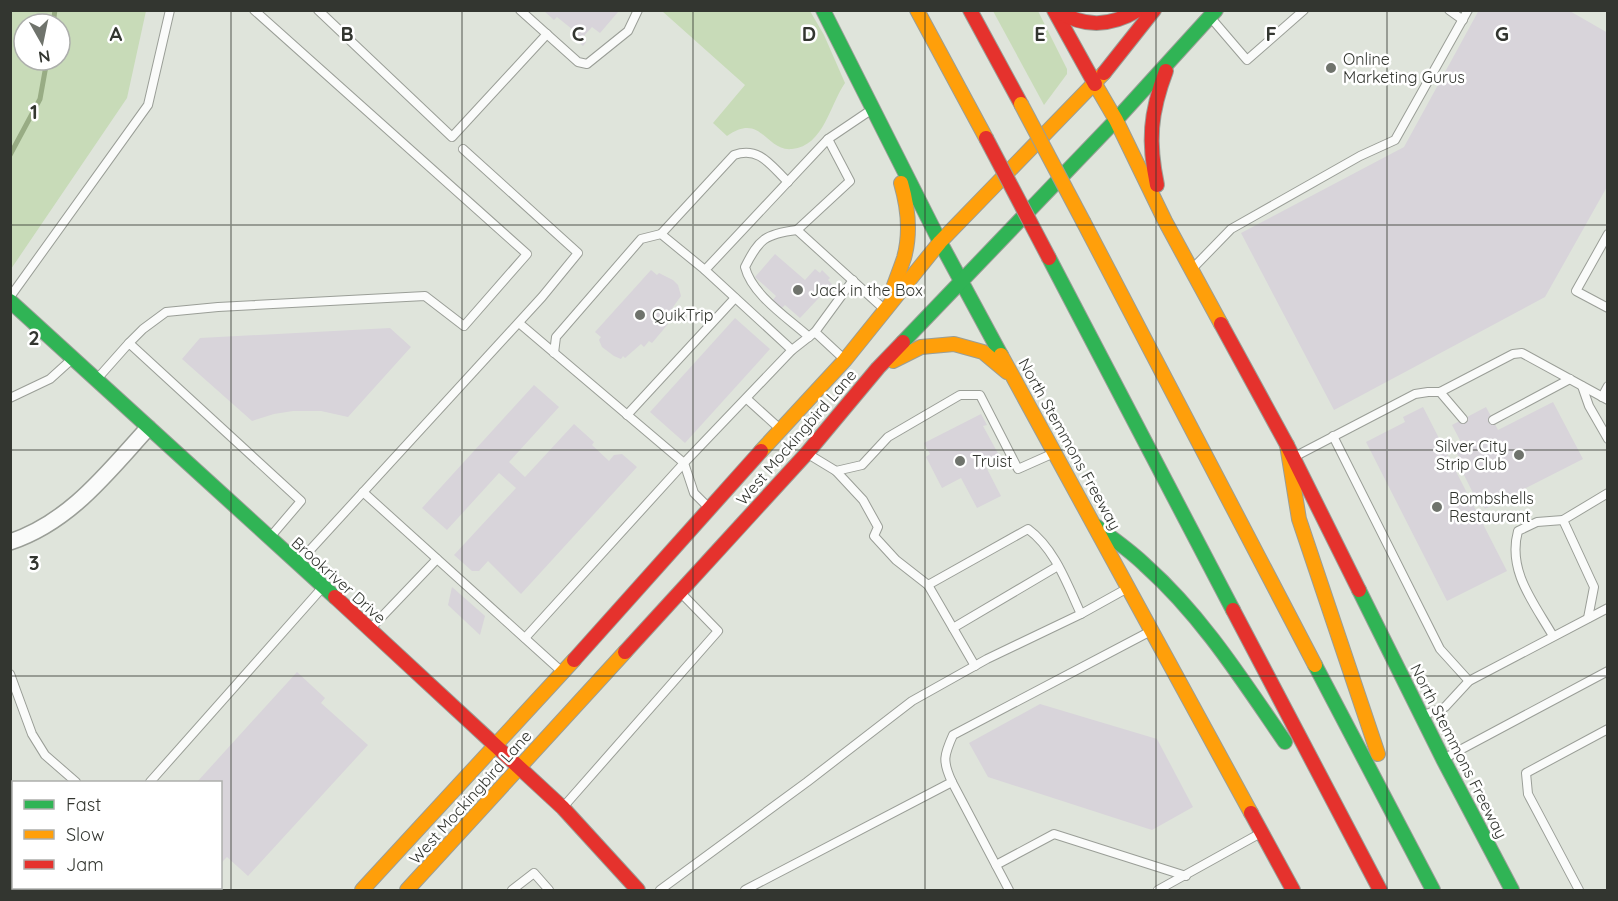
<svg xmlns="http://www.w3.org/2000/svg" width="1618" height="901" font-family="Quicksand,sans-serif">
  <rect width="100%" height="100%" fill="#dfe4db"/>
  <g fill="#c8dbb8" fill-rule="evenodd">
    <path d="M11,10L146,11L127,98L11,269ZM24,24H60V60H24Z"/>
    <path d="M662,11H810L824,35L845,83C830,104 824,146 792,149C765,152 762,111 727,136L713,123L745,85Z"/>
    <polygon points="993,11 1038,11 1067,69 1067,74 1044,105"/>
  </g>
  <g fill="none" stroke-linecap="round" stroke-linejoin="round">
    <g stroke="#98ac84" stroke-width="5">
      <polyline points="53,24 55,10"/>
      <polyline points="10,155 40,99 47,60"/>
    </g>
  </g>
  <g fill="#d8d4da">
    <polygon points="543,10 617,10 618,12 600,33 592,27 582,38 586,42 583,46 573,37 577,33 557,17 554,20"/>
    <polygon points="1479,10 1568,10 1608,33 1608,185 1545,297 1334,410 1241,233 1404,147"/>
    <polygon points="775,254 805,280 815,269 820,273 822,270 830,278 828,280 832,284 800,318 785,305 781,309 772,301 776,296 755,277"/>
    <polygon points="651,270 657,275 659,273 673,280 678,285 681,296 668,314 671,316 666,322 668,324 652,343 649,341 644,347 641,344 625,358 623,356 621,359 614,356 602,347 599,340 601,337 595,332"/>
    <polygon points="735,318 770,349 685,443 650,412"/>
    <polygon points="390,328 411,347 348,417 321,411 293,411 274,414 252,421 182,359 200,338"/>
    <polygon points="534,385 559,407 509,462 525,477 574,424 594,442 592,445 609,461 614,455 622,454 637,467 521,594 488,561 479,571 472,571 454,555 516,488 499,473 447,530 422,508"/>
    <polygon points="1553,402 1583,459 1485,509 1483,505 1480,507 1456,459 1459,457 1456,452 1464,448 1452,425 1486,407 1498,430"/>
    <polygon points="1423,407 1507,571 1447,601 1366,442 1405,422 1403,417"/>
    <polygon points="981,414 987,425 983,426 1000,457 985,465 1001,496 977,508 961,478 942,488 926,457 930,454 924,443"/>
    <polygon points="452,587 485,616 480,635 448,605"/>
    <polygon points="297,672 325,698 321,703 368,745 248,876 227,857 220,864 220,782 197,782"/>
    <polygon points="1040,704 1157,739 1193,807 1152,830 988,777 969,743"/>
    <polygon points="11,852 14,861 14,888 21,888 22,890 10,890"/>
  </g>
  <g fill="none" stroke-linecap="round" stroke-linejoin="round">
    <g stroke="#9a9e97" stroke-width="10">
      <g id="lane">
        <polyline points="318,10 452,137 547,34"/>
        <polyline points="520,10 578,62 587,64 628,31 638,10"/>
        <polyline points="1449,10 1463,20"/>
        <polyline points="1211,18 1247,60 1304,10"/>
        <polyline points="828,139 850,181 797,230 883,308"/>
        <path d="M797,230C765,234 759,239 745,267C752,295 788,318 809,337"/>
        <path d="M661,234L734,155C760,146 771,166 788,182"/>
        <polyline points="1608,234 1576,291 1608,308"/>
        <polyline points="1194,267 1231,229 1360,156 1395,140 1468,10"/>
        <polyline points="10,297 148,105 170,10"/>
        <polyline points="519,323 684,463 694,493 708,507"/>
        <polyline points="815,332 792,350 705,270 828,139 871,110"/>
        <polyline points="129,343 143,329 166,312 218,307 425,296 464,326 527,254 254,10"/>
        <polyline points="554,353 556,337 641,239 661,234 705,270"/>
        <polyline points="844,359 815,332 853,280"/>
        <polyline points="97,379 129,343 301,501 272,535"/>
        <polyline points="1582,386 1589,406 1608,439"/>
        <polyline points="1440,392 1463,419"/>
        <polyline points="1602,397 1608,386"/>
        <polyline points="10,398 50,379 71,360"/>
        <polyline points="747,399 779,428"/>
        <polyline points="627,415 735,298"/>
        <polyline points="1493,420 1570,379"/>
        <polyline points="1333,436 1440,649 1469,681"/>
        <polyline points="808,454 836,471 862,465 888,437 960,395 980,395 1018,469 1054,453"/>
        <polyline points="1294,457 1415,394 1428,392 1440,392 1513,354 1522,353 1608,400"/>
        <path d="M836,471L863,500L878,527L874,536L896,560L928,585L1028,529C1055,549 1067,584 1081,614"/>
        <polyline points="363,492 560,670"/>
        <polyline points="300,561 542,297 578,253 463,149"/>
        <polyline points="928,585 953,628 1058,566"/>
        <polyline points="1588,618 1594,587 1563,520 1608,493"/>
        <polyline points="372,627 437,559"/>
        <polyline points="953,628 975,666"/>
        <path d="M1553,636C1534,603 1507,571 1518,531L1537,522L1563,520"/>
        <polyline points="525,638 684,463 792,350"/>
        <polyline points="10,674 32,734 45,755 76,782"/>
        <polyline points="1424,715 1445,707 1469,681 1608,608"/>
        <polyline points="1445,758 1608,671"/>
        <polyline points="150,782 322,588"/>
        <polyline points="952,782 1009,890"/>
        <polyline points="565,805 718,631 681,593"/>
        <polyline points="996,865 1054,834 1186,876"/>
        <polyline points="200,888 203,890"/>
        <polyline points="49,890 52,888"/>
        <polyline points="512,890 534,873 549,890"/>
        <polyline points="660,890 807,782 912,701 987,659 1081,614 1126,589"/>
        <path d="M745,890L952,782C942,761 944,755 953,735L1149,632"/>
        <polyline points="1158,890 1259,834"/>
        <polyline points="1579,890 1528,794 1526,773 1608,729"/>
      </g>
    </g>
    <g stroke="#9a9e97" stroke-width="18">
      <path id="street" d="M10,542C70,522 107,473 148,428"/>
    </g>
    <g stroke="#9a9e97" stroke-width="16">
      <g id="fast">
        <polyline points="823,10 940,242 1001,355"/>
        <polyline points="1049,258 1233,610"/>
        <polyline points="10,301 335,597"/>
        <polyline points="903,342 1116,120 1216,10"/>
        <path d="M1096,526C1113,539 1131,551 1146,566C1202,616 1243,681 1285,742"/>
        <polyline points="1359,590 1443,759 1512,890"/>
        <polyline points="1315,665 1433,890"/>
      </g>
    </g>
    <g stroke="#9a9e97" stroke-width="16">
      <g id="slow">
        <polyline points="917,10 986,138"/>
        <polyline points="1095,84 1116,120 1165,221 1221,324"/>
        <polyline points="1084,223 1315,665"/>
        <path d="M891,294C895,282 900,270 904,258C911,233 908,207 901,183"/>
        <polyline points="1001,355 1251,813"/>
        <polyline points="893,361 921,347 954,344 983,352 1007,372"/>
        <polyline points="1287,445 1299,519 1378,754"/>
        <polyline points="761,451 845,360 940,242 1104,73"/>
        <polyline points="362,890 574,660"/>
        <polyline points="407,890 625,652"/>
      </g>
    </g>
    <g stroke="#9a9e97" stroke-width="16">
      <g id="jam">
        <polyline points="970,10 1021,104"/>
        <polyline points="1054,10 1095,84"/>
        <path d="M1056,10C1084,28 1110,27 1138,10"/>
        <polyline points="1104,73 1154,10"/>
        <path d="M1157,185C1148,142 1150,113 1166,71"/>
        <polyline points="1221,324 1287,445 1359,590"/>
        <polyline points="335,597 563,808 638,890"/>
        <polyline points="1233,610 1380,890"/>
        <polyline points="625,652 807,453 878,368 903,342"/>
        <polyline points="574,660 761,451"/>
        <polyline points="1251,813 1293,890"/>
      </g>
    </g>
    <use href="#lane" stroke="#fafbfa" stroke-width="8"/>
    <use href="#street" stroke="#fafbfa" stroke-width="15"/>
    <use href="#fast" stroke="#30b455" stroke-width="14"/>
    <use href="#slow" stroke="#ff9f0a" stroke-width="14"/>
    <use href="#jam" stroke="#e5322d" stroke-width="14"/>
    <g stroke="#9a9e97" stroke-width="16" stroke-linecap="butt">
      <polyline id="slow-bridge" points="1021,104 1084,223"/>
    </g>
    <g stroke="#9a9e97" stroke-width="16" stroke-linecap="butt">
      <polyline id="jam-bridge" points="986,138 1049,258"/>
    </g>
    <use href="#slow-bridge" stroke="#ff9f0a" stroke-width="14"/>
    <use href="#jam-bridge" stroke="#e5322d" stroke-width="14"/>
  </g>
  <path fill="none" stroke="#333630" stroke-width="1.5" stroke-opacity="0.55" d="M231,10V890M462,10V890M693,10V890M925,10V890M1156,10V890M1387,10V890M10,225H1608M10,450H1608M10,676H1608"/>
  <g fill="#6f736c" stroke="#fff" stroke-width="2">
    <circle cx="1331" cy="68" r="6"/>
    <circle cx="798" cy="290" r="6"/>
    <circle cx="640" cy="315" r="6"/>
    <circle cx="1519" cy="455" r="6"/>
    <circle cx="960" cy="461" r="6"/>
    <circle cx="1437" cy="507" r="6"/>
  </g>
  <g text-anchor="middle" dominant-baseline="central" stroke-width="5" stroke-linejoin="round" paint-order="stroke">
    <g font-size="16" fill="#333630" stroke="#fff" text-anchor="start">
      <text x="1343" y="59">Online<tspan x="1343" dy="18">Marketing Gurus</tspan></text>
      <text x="810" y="290">Jack in the Box</text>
      <text x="652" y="315">QuikTrip</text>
      <text x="1507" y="446" text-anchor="end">Silver City<tspan x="1507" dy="18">Strip Club</tspan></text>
      <text x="972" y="461">Truist</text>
      <text x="1449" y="498">Bombshells<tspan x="1449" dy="18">Restaurant</tspan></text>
    </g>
    <g font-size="16" fill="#333630" stroke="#fff">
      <text transform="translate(796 437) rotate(-49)">West Mockingbird Lane</text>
      <text transform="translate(1070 444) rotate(61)">North Stemmons Freeway</text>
      <text transform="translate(339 580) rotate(42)">Brookriver Drive</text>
      <text transform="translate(1459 751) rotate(63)">North Stemmons Freeway</text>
      <text transform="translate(470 797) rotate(-48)">West Mockingbird Lane</text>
    </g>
  </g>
  <g font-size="20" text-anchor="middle" font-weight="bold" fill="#333630" stroke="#fff" stroke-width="5" stroke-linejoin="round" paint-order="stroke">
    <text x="116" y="41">A</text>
    <text x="347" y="41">B</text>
    <text x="578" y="41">C</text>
    <text x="809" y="41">D</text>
    <text x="1040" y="41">E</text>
    <text x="1271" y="41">F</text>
    <text x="1502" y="41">G</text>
    <text x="34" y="119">1</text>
    <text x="34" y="345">2</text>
    <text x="34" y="570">3</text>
  </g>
  <rect width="1618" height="901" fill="none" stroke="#333630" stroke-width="24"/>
  <rect x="12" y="781" width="210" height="108" fill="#ffffff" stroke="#adafac" stroke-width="1.5"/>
  <rect x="24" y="800" width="30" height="9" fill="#30b455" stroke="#adafac" stroke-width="1.5"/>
  <text x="66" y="811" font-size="18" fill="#333630">Fast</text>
  <rect x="24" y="830" width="30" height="9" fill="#ff9f0a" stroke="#adafac" stroke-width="1.5"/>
  <text x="66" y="841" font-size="18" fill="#333630">Slow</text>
  <rect x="24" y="860" width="30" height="9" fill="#e5322d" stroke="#adafac" stroke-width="1.5"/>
  <text x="66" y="871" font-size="18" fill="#333630">Jam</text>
  <g transform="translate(42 42) rotate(171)"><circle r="28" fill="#ffffff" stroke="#adafac" stroke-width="1.5"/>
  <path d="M0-4.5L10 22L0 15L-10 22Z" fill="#6f736c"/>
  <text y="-9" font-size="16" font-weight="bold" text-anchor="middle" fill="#333630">N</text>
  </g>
</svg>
